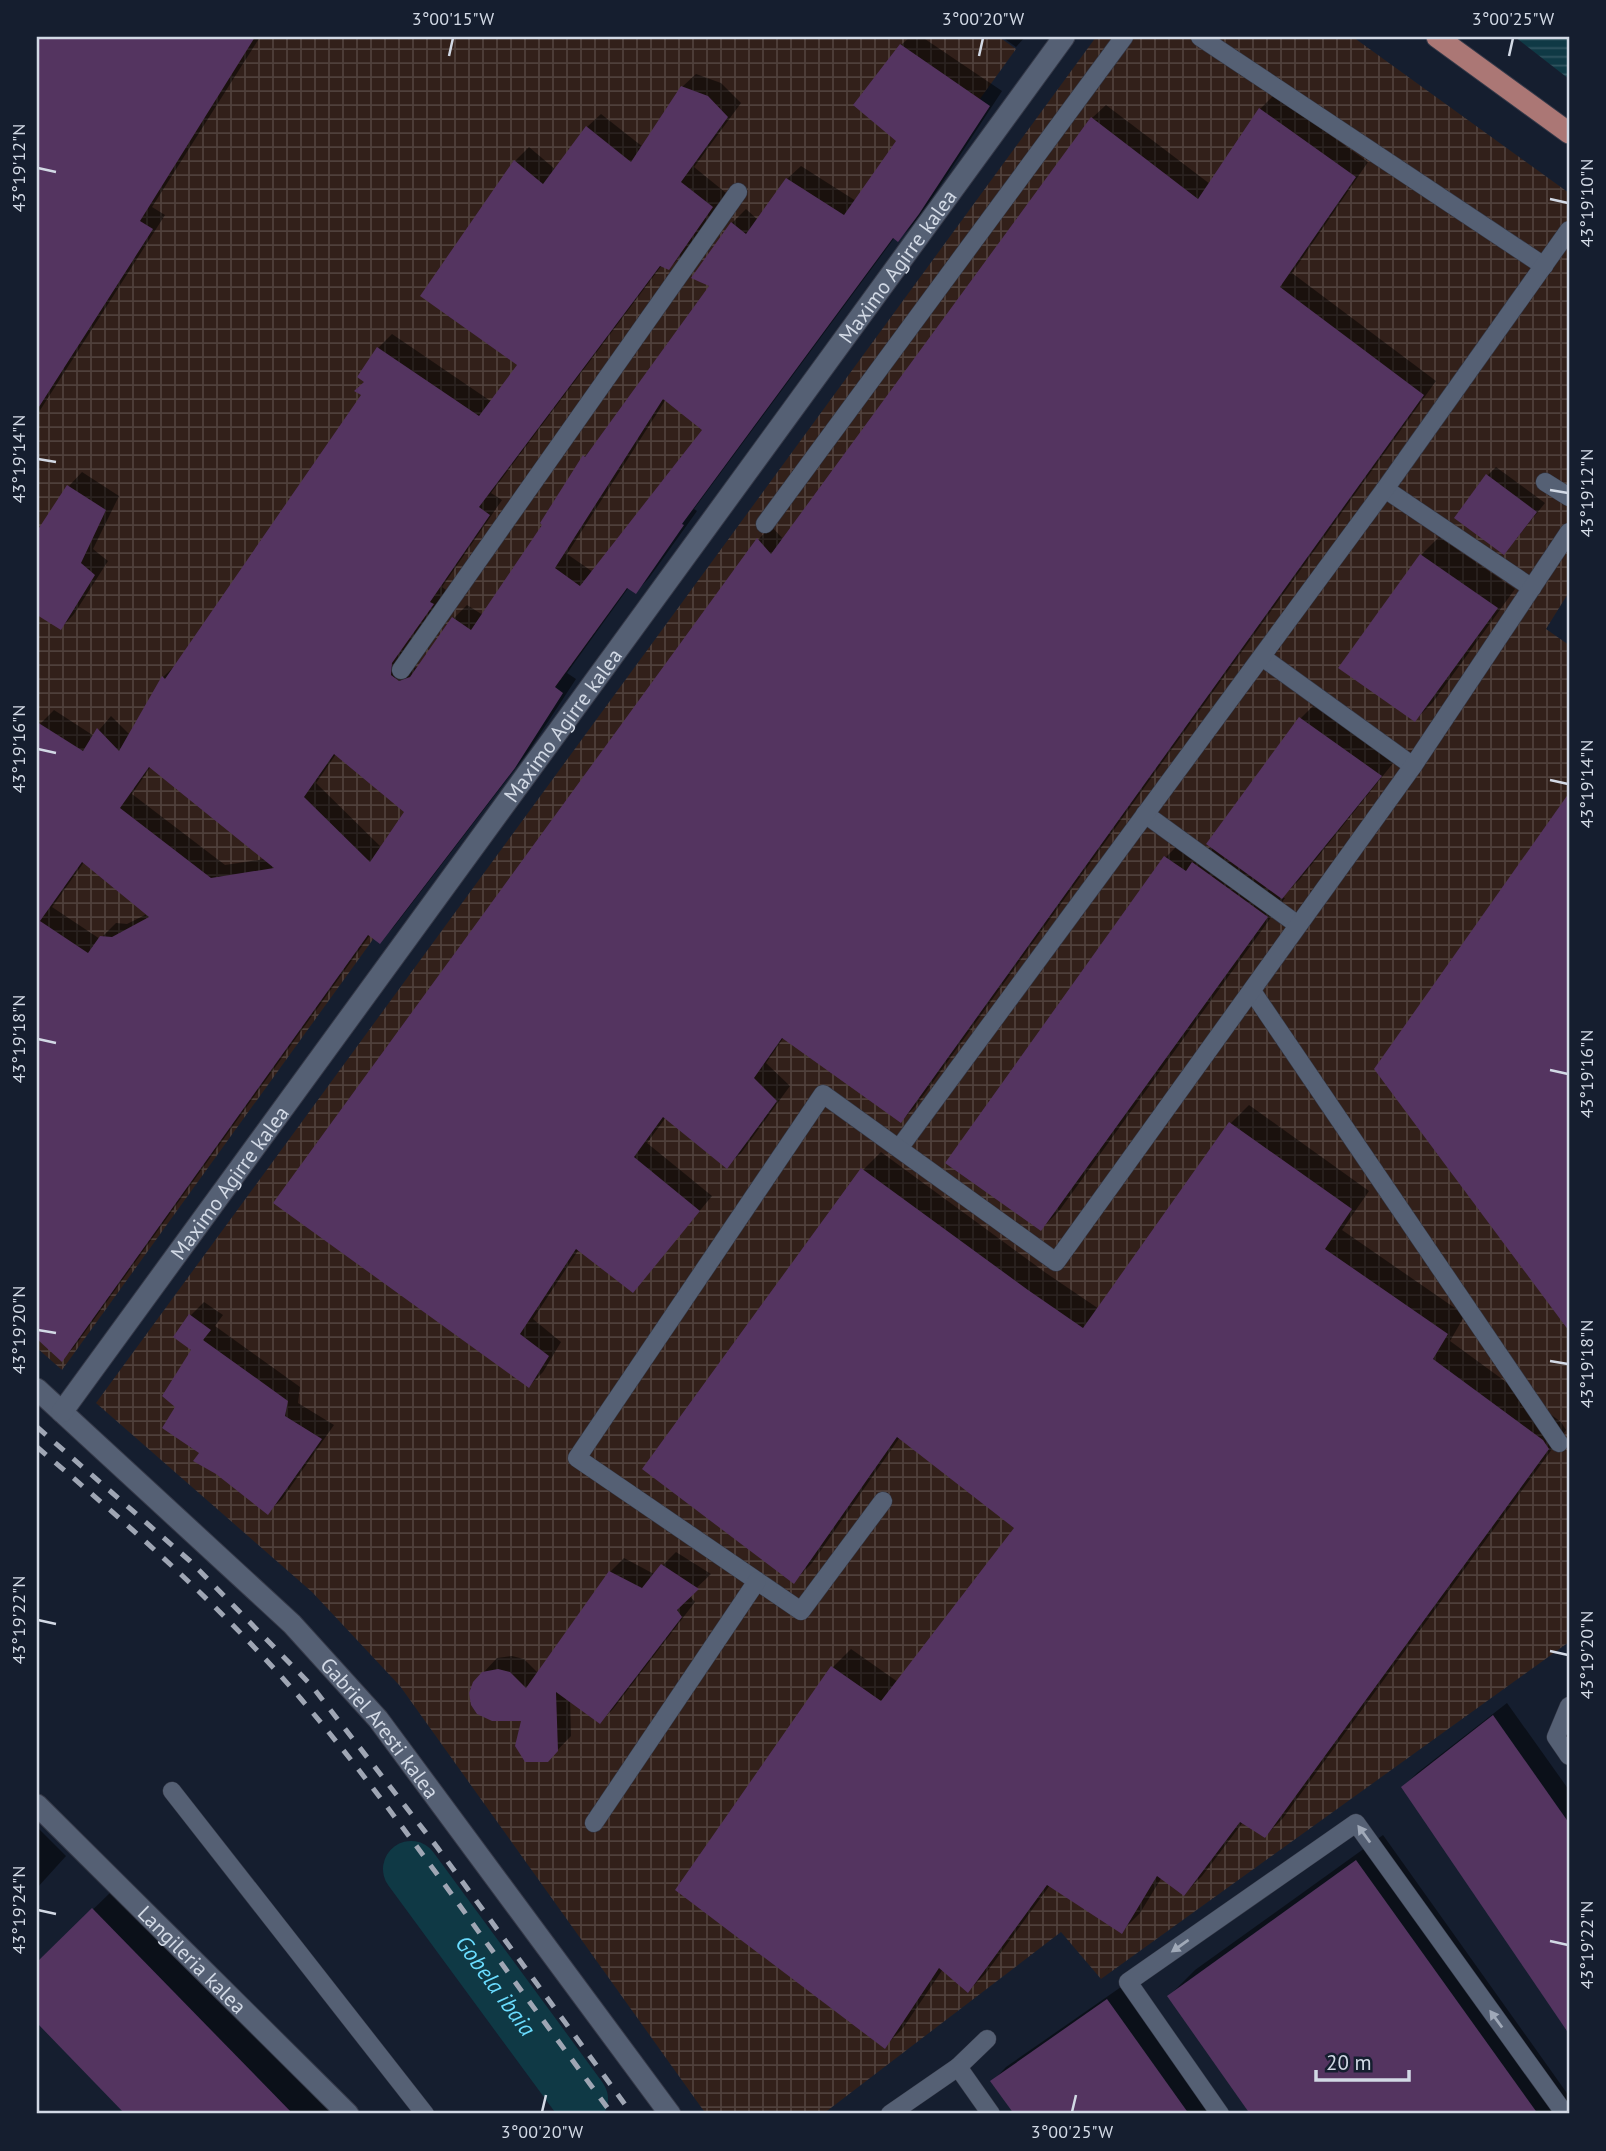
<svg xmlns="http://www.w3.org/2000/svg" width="1606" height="2151" font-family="'PT Sans',sans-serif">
  <defs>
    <pattern id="industrial-grid" width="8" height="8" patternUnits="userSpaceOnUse" patternTransform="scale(1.75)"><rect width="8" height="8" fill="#32201a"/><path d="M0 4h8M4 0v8" fill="none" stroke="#4f403b"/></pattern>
    <pattern id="water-rules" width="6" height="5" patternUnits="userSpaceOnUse" patternTransform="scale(1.75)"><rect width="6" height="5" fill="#0f3945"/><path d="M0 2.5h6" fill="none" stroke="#315560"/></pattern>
  </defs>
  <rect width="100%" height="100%" fill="#151e2f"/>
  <g fill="url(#industrial-grid)">
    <polygon points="37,37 999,37 1016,49 62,1370 37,1348"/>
    <polygon points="1096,37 1353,37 1569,193 1569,592 1546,629 1569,645 1569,1642 1101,1979 1061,1932 823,2114 706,2114 400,1686 312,1592 96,1403"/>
  </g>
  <polygon fill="url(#water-rules)" points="1515,37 1569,37 1569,79"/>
  <g fill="#0007" fill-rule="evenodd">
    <polygon points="37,37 260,37 152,207 165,215 37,415"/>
    <path d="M910,37H922L1002,91L932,198L912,226L898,240L895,237L694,509L697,511L649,578L636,592L629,587L567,673L576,679L528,752L393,928L379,941L370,935L75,1346L62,1359L37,1337V826L73,765L37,788V729L40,724L54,710L94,736L111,716L130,735L163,677L178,663L363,395L378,348L392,334L492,402L519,365L423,296L515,161L529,147L556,170L587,127L601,114L643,147L682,87L696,74L721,83L741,103L694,167L726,193L683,254L669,268L662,265L491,493L502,500L442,587L446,590L404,649V662L414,668L420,666L454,618L467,605L483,615L545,524L584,457L595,445L711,285L694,278L732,223L746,209L758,220L787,179L801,166L856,201L898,141L901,45ZM666,399L704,430L593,572L567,554ZM336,754L406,812L382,848L316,783ZM151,766L265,859L225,865L132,794ZM84,862L147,914L127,924L116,923L100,939L52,907Z"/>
    <polygon points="1002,37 1025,37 1016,47"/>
    <polygon points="1274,95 1368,162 1292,273 1436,381 915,1107 901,1121 784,1037 766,1063 790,1086 741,1153 727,1166 666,1117 647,1143 712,1196 633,1291 579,1249 533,1319 561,1342 543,1372 529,1386 275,1202 758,540 771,526 784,540 1092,118 1106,105 1210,184 1260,109"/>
    <polygon points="1496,467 1545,503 1512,544 1487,476"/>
    <polygon points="82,472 119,496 93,549 108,561 74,614 61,628 37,613 37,534 69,486"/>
    <polygon points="1439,537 1515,589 1433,702 1415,720 1421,555"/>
    <polygon points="1319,700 1398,757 1300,879 1282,897 1285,898 1059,1211 1041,1229 947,1162 1166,857 1184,839 1204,853 1211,846 1208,844 1301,718"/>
    <polygon points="1569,796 1569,1328 1376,1069"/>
    <polygon points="1249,1105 1369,1191 1342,1230 1465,1315 1450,1341 1561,1422 1566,1430 1283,1818 1265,1836 1243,1822 1202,1876 1184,1894 1162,1877 1140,1913 1122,1931 1050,1885 986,1973 968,1991 943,1969 903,2028 885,2046 678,1889 833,1667 851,1649 898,1682 1017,1527 900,1437 812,1563 794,1581 863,1170 881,1152 1046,1273 1099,1309 1231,1123"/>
    <polygon points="204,1302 223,1315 215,1326 300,1387 298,1403 334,1425 282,1499 268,1512 202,1452 177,1406 194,1349 190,1316"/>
    <polygon points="676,1552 711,1574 689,1595 695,1602 613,1709 600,1722 570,1700 571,1736 547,1761 526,1760 516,1746 523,1719 483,1673 497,1658 512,1656 524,1659 538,1673 610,1572 624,1558 654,1574"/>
    <polygon points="1507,1703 1569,1790 1569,2031 1403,1787 1417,1773"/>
    <polygon points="37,1827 66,1856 37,1888"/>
    <polygon points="1383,1835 1569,2096 1569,2114 1252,2114 1169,1996 1195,1970"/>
    <polygon points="114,1889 309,2088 333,2114 128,2114 37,2020 37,1964"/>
    <polygon points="1121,1987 1212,2114 1016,2114 993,2081 1006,2067"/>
  </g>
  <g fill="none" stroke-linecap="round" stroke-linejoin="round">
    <path stroke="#0f3945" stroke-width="56" id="s1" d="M411,1869L580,2099"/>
  </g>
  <g fill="#543460" fill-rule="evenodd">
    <polygon points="37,37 255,37 140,221 153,229 37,410"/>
    <path d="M900,44L990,106L919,214L898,242L893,238L682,524L684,525L636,594L627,588L555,687L563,693L515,768L380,944L368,935L62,1362L37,1339V722L83,751L97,728L119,751L162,676L165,679L361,395L354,391L364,382L357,377L377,347L479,416L517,365L420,296L514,160L543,184L586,126L631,162L681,86L708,96L728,117L681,182L713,207L669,270L660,266L479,507L490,515L430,602L434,604L392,663L391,675L399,681L410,677L452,617L471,630L542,525L540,523L583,455L585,457L709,286L691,278L731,222L746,234L786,178L844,215L896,141L853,105ZM663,399L702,430L580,586L555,568ZM334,754L404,812L370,862L304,797ZM149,767L274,868L211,878L120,808ZM82,862L149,917L112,937L100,936L88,953L40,921Z"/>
    <polygon points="1259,108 1356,177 1280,287 1424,395 901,1123 782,1038 754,1078 777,1101 727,1169 663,1117 634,1157 700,1211 633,1293 576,1249 520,1334 549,1356 529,1388 273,1203 757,538 771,554 1091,117 1198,199"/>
    <polygon points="1486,474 1537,512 1504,555 1454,518"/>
    <polygon points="67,485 106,510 81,563 95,575 61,630 37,615 37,531"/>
    <polygon points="1420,554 1498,608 1415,722 1338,668"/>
    <polygon points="1299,717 1382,776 1282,899 1206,844"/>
    <polygon points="1569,793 1569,1331 1374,1069"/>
    <polygon points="1164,856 1186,871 1192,862 1268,917 1041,1231 945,1163"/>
    <polygon points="1229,1122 1352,1209 1325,1249 1448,1334 1433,1359 1543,1440 1549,1449 1265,1838 1240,1822 1184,1896 1157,1876 1122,1934 1047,1885 968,1993 939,1968 885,2049 675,1890 831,1666 881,1701 1014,1528 897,1437 794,1584 642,1469 861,1168 1028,1290 1083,1328"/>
    <polygon points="189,1314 211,1330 203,1340 288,1401 285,1416 322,1439 268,1515 216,1474 193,1461 199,1453 162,1428 175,1407 162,1396 191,1350 173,1337"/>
    <polygon points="661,1564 699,1589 677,1610 682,1617 600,1724 556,1692 558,1751 548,1762 525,1762 515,1746 521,1721 492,1721 477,1714 471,1705 469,1693 473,1682 482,1672 498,1669 510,1672 526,1688 609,1571 642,1588"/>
    <polygon points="1493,1715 1569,1823 1569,2034 1401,1787"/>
    <polygon points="1356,1860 1538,2114 1250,2114 1167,1996"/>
    <polygon points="92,1908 293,2114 125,2114 37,2023 37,1962"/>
    <polygon points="1107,1999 1189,2114 1014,2114 990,2081"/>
  </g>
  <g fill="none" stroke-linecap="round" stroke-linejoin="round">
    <g stroke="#353948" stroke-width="19">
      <g id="lane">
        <polyline points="1200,37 1544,266"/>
        <polyline points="1545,482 1569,497"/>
        <polyline points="1385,489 1532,588"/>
        <polyline points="765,524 1124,37"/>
        <polyline points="1262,657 1413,766"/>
        <polyline points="401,670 738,192"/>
        <polyline points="1145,814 1298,925"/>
        <polyline points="1252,991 1559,1443"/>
        <polyline points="900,1147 1385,489 1569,230"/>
        <polyline points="883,1501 801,1611 577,1458 823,1094 1056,1262 1413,766 1569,532"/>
        <polyline points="1569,1706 1556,1737 1569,1756"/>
        <polyline points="172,1791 425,2114"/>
        <polyline points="594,1823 757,1581"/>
        <polyline points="958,2067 987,2039"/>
        <polyline points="890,2114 958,2067 991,2114"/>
        <polyline points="1220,2114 1128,1982 1356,1823 1565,2114"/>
      </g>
    </g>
    <g stroke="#353948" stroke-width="23">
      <g id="street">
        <path id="s2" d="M37,1389L292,1624L378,1719L670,2114"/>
        <path id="s3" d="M62,1412L1064,37"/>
        <path id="s4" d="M37,1805L348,2114"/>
      </g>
    </g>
    <g stroke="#353948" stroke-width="23">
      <polyline id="primary" points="1437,37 1569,133"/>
    </g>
    <use href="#lane" stroke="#556074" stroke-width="18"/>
    <use href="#street" stroke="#556074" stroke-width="21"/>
    <use href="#primary" stroke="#ab7775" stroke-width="21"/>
    <g stroke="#9fa6b4" stroke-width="5" stroke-dasharray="12 12" stroke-linecap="butt">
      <polyline points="37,1427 190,1561 311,1685 437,1847 632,2114"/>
      <path d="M37,1447C130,1526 221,1606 301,1699C355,1762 404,1829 453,1896C505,1969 559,2042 612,2114"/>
    </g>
  </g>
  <defs><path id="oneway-solid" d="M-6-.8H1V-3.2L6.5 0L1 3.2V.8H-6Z" transform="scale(1.75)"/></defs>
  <g fill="#a0a9b8">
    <use href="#oneway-solid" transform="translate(1364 1834) rotate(-126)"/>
    <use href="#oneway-solid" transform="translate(1180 1946) rotate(145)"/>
    <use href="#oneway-solid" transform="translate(1496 2019) rotate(-126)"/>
  </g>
  <path fill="none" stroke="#d2d9e5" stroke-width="2.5" d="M449,56L453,38M979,56L983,38M1509,56L1513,38M38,168L56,172M1550,199L1568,203M38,459L56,462M1550,490L1568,493M38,749L56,753M1550,780L1568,784M38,1039L56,1043M1550,1070L1568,1074M38,1330L56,1333M1550,1361L1568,1364M38,1620L56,1624M1550,1651L1568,1655M38,1910L56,1914M1550,1941L1568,1945M542,2112L546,2095M1072,2112L1076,2095"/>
  <g text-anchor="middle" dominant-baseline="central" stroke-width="5" stroke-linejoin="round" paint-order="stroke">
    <g font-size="21" fill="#d2d9e5" stroke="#151e2f">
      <text stroke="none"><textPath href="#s3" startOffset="1418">Maximo Agirre kalea</textPath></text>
      <text stroke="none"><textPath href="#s3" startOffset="850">Maximo Agirre kalea</textPath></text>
      <text stroke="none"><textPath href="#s3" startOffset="284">Maximo Agirre kalea</textPath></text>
      <text stroke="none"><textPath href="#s2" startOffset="483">Gabriel Aresti kalea</textPath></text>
      <text stroke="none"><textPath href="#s4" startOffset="219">Langileria kalea</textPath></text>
    </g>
    <g font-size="23" font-style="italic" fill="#6adcfe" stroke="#151e2f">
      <text stroke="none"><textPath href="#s1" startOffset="144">Gobela ibaia</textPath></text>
    </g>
  </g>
  <rect width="1606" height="2151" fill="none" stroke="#151e2f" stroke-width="77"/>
  <path d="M1316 2070v10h93v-10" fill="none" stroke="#d2d9e5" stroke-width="3.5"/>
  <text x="1326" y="2070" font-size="21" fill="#d2d9e5" stroke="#151e2f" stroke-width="5" paint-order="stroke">20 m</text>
  <rect x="38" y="38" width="1530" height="2074" fill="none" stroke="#d2d9e5" stroke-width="2.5"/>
  <g font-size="18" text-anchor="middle" fill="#d2d9e5">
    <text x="453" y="25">3°00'15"W</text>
    <text x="983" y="25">3°00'20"W</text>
    <text x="1513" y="25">3°00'25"W</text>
    <text transform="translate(19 168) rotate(-90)" y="6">43°19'12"N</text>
    <text transform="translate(1587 203) rotate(-90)" y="6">43°19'10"N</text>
    <text transform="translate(19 459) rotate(-90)" y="6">43°19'14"N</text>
    <text transform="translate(1587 493) rotate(-90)" y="6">43°19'12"N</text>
    <text transform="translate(19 749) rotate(-90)" y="6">43°19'16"N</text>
    <text transform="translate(1587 784) rotate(-90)" y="6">43°19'14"N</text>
    <text transform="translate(19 1039) rotate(-90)" y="6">43°19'18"N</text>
    <text transform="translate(1587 1074) rotate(-90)" y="6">43°19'16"N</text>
    <text transform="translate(19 1330) rotate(-90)" y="6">43°19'20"N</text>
    <text transform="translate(1587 1364) rotate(-90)" y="6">43°19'18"N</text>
    <text transform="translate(19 1620) rotate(-90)" y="6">43°19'22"N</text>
    <text transform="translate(1587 1655) rotate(-90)" y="6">43°19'20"N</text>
    <text transform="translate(19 1910) rotate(-90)" y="6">43°19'24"N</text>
    <text transform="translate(1587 1945) rotate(-90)" y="6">43°19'22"N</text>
    <text x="542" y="2138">3°00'20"W</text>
    <text x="1072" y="2138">3°00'25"W</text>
  </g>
</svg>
